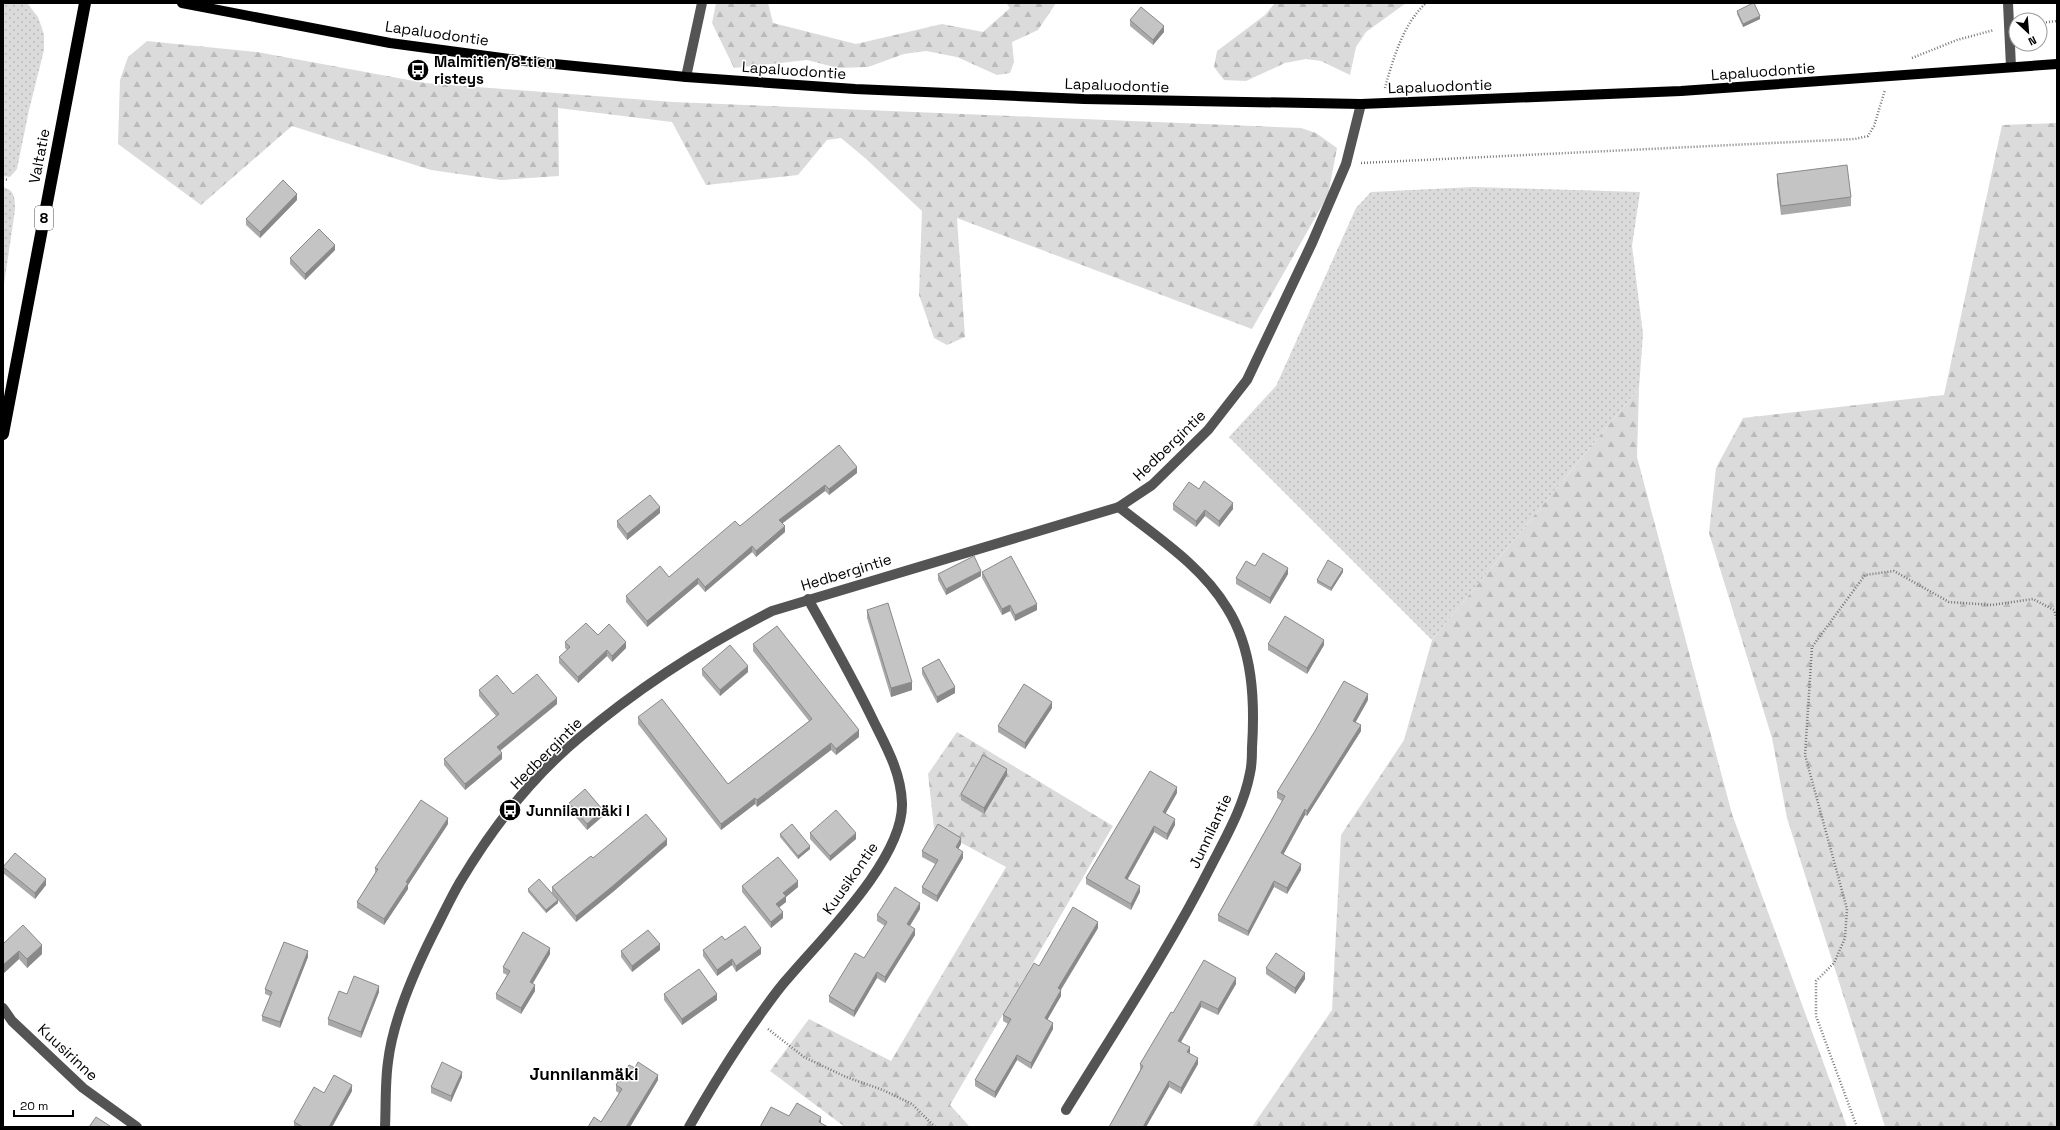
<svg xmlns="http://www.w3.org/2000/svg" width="2060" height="1130" font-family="'Space Grotesk',sans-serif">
  <defs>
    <pattern id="grass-dots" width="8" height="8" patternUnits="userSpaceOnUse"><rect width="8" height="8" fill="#dbdbdb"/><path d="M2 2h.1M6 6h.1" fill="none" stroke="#bababa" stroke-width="1.8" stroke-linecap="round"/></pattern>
    <pattern id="forest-firs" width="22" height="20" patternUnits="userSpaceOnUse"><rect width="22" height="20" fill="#dbdbdb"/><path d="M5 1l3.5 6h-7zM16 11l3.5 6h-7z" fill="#bababa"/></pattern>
  </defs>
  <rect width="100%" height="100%" fill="#fff"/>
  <g fill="url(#grass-dots)">
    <polygon points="3,3 27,3 38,17 44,34 44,50 29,110 17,169 10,177 3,176"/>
    <path d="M3,187C15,190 15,199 15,210L3,291Z"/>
    <polygon points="1473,187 1640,192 1632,246 1643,334 1639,388 1432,640 1229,437 1276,386 1356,208 1371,192"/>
  </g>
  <g fill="url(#forest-firs)">
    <polygon points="716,3 768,3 773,23 856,44 942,24 983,32 1010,8 1006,3 1056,3 1038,30 1012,42 1014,62 1010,73 997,75 957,57 926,51 904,54 868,67 838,68 807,60 734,68 712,23"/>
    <polygon points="1275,3 1406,3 1366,32 1356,47 1350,75 1321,61 1306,59 1285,63 1246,81 1224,80 1214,67 1217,51 1265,15"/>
    <polygon points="147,41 257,52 425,83 673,102 1301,128 1316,133 1337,148 1328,195 1252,329 957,218 965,337 947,345 934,338 919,295 922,211 865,158 841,138 827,140 798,175 706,185 672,122 558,108 559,176 501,180 431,170 292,126 201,205 118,144 120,80 128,57"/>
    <polygon points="2057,123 2057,1127 1885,1127 1787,818 1772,738 1709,533 1716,468 1743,418 1944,395 2002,125"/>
    <polygon points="1639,388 1637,457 1732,814 1847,1127 1252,1127 1332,1010 1341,835 1404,740 1432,640"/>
    <polygon points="957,732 1113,826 950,1105 970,1127 845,1127 770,1071 809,1019 891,1061 1006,867 934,828 928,774"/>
  </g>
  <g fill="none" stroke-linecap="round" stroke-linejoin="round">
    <g stroke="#767676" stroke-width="2.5" stroke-dasharray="1 2" stroke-linecap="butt">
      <polyline points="2040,23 2057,21"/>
      <polyline points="1912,58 1957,40 1994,30"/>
      <path d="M1385,88C1393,59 1403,24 1426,3"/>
      <polyline points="1361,163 1855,139 1868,136 1874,126 1885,90"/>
      <polyline points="3,179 8,180"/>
      <polyline points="768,1029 804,1057 846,1077 883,1090 912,1104 935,1127"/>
      <polyline points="1857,1127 1816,1016 1816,981 1834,963 1845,938 1847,909 1805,755 1812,647 1865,575 1894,571 1949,602 1992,605 2033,599 2054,610 2057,619"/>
    </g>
    <g stroke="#545454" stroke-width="10">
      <polyline points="2008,3 2011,67"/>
      <polyline points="686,77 702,3"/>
      <polyline points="3,1008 12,1021 83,1088 137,1127"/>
      <path d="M1066,1110C1116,1029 1169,949 1212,864C1227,835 1244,805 1250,773C1252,765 1252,756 1252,748C1255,701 1253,649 1227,608C1202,566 1157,537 1119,507"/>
      <path d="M385,1127C386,1106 385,1083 388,1062C393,1019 414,972 433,934C442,917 450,899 460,882C491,830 532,777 579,738C638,688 703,646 772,611L1119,507L1152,485L1208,430L1247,380L1312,243L1346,164L1361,104"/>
      <path d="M689,1127C710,1090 732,1054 757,1019C767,1005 777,990 789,977C823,937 904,858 902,803C901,773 887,748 874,722C854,680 831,640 808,599"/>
    </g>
    <polyline stroke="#000" stroke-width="10" points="182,3 390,43 524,61 686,77 855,89 1084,99 1361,104 1681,91 2057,64"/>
    <polyline stroke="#000" stroke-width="12" points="3,434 85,3"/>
  </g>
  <g fill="#a9a9a9">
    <polygon points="1737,11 1760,19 1743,27 1737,14"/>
    <polygon points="1130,20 1164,32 1153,45 1130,26"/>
    <polygon points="1777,174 1851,197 1851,206 1781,215 1777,183"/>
    <polygon points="297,200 260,238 246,225 246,219"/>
    <polygon points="335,250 305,280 290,264 290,258"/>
    <polygon points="839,445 857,473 829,495 825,491 782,523 785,532 756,557 752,552 705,592 698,584 647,627 626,602 626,596 669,577 740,526"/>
    <polygon points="1199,489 1233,509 1219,527 1205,516 1196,527 1173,510 1173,504"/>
    <polygon points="660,513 627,540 617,527 617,521"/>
    <polygon points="1255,566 1288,574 1270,604 1236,584 1236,578"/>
    <polygon points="982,572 1037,610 1015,621 1010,611 1002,615 982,578"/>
    <polygon points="1343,572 1331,591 1317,583 1317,580"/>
    <polygon points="938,574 981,576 946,595 938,580"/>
    <polygon points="867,610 912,690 891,697 867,618"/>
    <polygon points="598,635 626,648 612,662 607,656 578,683 559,663 559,657 567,650 565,648 565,642"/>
    <polygon points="753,644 859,737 836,755 831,750 757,807 755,804 721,830 638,724 638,717 728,784 809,721 753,651"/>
    <polygon points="1268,644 1324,645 1307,674 1268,650"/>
    <polygon points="922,668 955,693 937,703 922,674"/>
    <polygon points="702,669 748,672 720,696 702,675"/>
    <polygon points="479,690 557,704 500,751 502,759 465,790 444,765 444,759 496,716 479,696"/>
    <polygon points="1368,700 1355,722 1361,731 1307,816 1305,815 1283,854 1301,870 1287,894 1274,887 1248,936 1218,921 1218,915 1282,801 1277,798 1277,792"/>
    <polygon points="1052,708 1025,749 998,732 998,726"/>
    <polygon points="1007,775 984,814 961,800 961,794"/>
    <polygon points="1177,793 1165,814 1175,825 1167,840 1154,832 1127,879 1140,892 1131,910 1086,884 1086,878"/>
    <polygon points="569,803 603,816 587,830 569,809"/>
    <polygon points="448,824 408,885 408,889 384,925 357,908 357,902 375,873 375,868"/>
    <polygon points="810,833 856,839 830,861 810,839"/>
    <polygon points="780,834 810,849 798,859 780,837"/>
    <polygon points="961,844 958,849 963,858 937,902 922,893 922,887 935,864 922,857 922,851"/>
    <polygon points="667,845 614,891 576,922 552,893 552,887 593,858"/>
    <polygon points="3,867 46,885 35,899 3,873"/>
    <polygon points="742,886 798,887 786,897 786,902 779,907 783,918 771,928 742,892"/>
    <polygon points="528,889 558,903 546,913 528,892"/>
    <polygon points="920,909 910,926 915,935 885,983 877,978 854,1017 829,1002 829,996 864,958 885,926 877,921 877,915"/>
    <polygon points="1098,928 1061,990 1061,996 1047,1019 1053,1029 1031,1069 1017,1060 995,1098 975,1086 975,1080 1008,1024 1003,1021 1003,1015 1039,966"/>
    <polygon points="725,940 761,954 736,972 732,965 717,976 703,956 703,950"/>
    <polygon points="3,942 4,943 42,954 27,968 19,959 3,974"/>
    <polygon points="660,950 632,972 621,957 621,951"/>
    <polygon points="550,954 533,983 535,991 521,1014 496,999 496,994 507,975 503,973 503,967"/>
    <polygon points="308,957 280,1028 262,1021 262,1016 270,996 265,994 265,989"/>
    <polygon points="1266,968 1305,979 1295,994 1266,974"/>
    <polygon points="1236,984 1218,1015 1201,1007 1181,1042 1198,1064 1181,1094 1169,1087 1146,1127 1109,1127 1140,1070 1140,1064 1173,1013"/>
    <polygon points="379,992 361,1038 328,1025 328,1019 347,994"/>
    <polygon points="664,994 717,1000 682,1025 664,1000"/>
    <polygon points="635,1068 658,1080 630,1127 588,1127 601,1122 619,1093 616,1091 616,1085"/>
    <polygon points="462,1077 451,1102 431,1093 431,1087"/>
    <polygon points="352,1091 332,1127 294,1127 294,1122 324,1093"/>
  </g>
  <g fill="#898989">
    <polygon points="1760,16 1760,19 1743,27 1743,24"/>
    <polygon points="1164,26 1164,32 1153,45 1153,40"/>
    <polygon points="297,194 297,200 260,238 260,232"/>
    <polygon points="335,245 335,250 305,280 305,274"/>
    <polygon points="857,467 857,473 829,495 829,489"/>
    <polygon points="825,485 825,491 779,526 779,520"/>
    <polygon points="1233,503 1233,509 1219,527 1219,521"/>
    <polygon points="660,507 660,513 627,540 627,534"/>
    <polygon points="1205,510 1205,516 1196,527 1196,521"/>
    <polygon points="785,526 785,532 756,557 756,551"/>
    <polygon points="752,546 752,552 705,592 705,587"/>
    <polygon points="1288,568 1288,574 1270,604 1270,598"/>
    <polygon points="1343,569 1343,572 1331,591 1331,588"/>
    <polygon points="981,571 981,576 946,595 946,589"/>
    <polygon points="698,578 698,584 647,627 647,621"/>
    <polygon points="1037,604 1037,610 1015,621 1015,615"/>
    <polygon points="1010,605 1010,611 1002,615 1002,609"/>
    <polygon points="1324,640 1324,645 1307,674 1307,668"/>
    <polygon points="626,642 626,648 612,662 612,656"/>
    <polygon points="607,650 607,656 578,683 578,677"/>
    <polygon points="748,666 748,672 720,696 720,690"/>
    <polygon points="912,682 912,690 891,697 891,688"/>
    <polygon points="955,687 955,693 937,703 937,697"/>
    <polygon points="1368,694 1368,700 1353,727 1353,721"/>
    <polygon points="557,698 557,704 497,753 497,747"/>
    <polygon points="1052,702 1052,708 1025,749 1025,743"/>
    <polygon points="1361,725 1361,731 1307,816 1307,811"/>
    <polygon points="859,730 859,737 836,755 836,749"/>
    <polygon points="831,743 831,750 757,807 757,800"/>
    <polygon points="502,753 502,759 465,790 465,784"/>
    <polygon points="1007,769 1007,775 984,814 984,808"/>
    <polygon points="1177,787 1177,793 1163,818 1163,812"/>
    <polygon points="755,798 755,804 721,830 721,824"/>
    <polygon points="1305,809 1305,815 1281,859 1281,853"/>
    <polygon points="603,810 603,816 587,830 587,824"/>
    <polygon points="448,818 448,824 408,885 408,889 384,925 384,919 406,882"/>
    <polygon points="1175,819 1175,825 1167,840 1167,834"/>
    <polygon points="1154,826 1154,832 1125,884 1125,878"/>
    <polygon points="856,833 856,839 830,861 830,856"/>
    <polygon points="961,838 961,844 956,853 956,847"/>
    <polygon points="667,839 667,845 614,891 576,922 576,916"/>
    <polygon points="810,846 810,849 798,859 798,856"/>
    <polygon points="963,852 963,858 937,902 937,896"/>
    <polygon points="1301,864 1301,870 1287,894 1287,888"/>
    <polygon points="46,879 46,885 35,899 35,893"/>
    <polygon points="798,881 798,887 786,897 786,902 776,910 776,904 783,893"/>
    <polygon points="1274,881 1274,887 1248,936 1248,931"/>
    <polygon points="1140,886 1140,892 1131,910 1131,904"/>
    <polygon points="558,900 558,903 546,913 546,910"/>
    <polygon points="920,903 920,909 907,930 907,924"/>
    <polygon points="783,912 783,918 771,928 771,922"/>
    <polygon points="1098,922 1098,928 1058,994 1058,988"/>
    <polygon points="915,929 915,935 885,983 885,977"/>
    <polygon points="660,944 660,950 632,972 632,966"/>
    <polygon points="42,945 42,954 27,968 27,959"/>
    <polygon points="550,948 550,954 530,988 530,982"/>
    <polygon points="761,948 761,954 736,972 736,966"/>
    <polygon points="19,951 19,959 3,974 3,965"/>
    <polygon points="308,951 308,957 280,1028 280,1022"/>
    <polygon points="732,959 732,965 717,976 717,970"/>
    <polygon points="877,972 877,978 854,1017 854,1011"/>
    <polygon points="1305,973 1305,979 1295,994 1295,988"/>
    <polygon points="1236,978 1236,984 1218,1015 1218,1009"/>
    <polygon points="535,985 535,991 521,1014 521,1008"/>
    <polygon points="379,986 379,992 361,1038 361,1032"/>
    <polygon points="1061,990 1061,996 1045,1024 1045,1018"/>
    <polygon points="717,994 717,1000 682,1025 682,1019"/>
    <polygon points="1201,1001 1201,1007 1178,1047 1178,1041"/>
    <polygon points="1053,1023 1053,1029 1031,1069 1031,1063"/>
    <polygon points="1190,1047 1190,1053 1187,1052"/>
    <polygon points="1017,1055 1017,1060 995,1098 995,1092"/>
    <polygon points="1198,1058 1198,1064 1181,1094 1181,1088"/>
    <polygon points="462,1072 462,1077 451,1102 451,1096"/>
    <polygon points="658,1075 658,1080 630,1127 626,1127"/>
    <polygon points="1169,1081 1169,1087 1146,1127 1143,1127"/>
    <polygon points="352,1085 352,1091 332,1127 329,1127"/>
    <polygon points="821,1117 821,1123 819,1127 819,1122"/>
  </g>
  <g fill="#c4c4c4" stroke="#898989">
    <polygon points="1753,3 1754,3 1760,16 1743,24 1737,11"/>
    <polygon points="1141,7 1164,26 1153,40 1130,20"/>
    <polygon points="1847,165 1851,197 1781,206 1777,174"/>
    <polygon points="283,180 297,194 260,232 246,219"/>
    <polygon points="319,229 335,245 305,274 290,258"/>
    <polygon points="839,445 857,467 829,489 825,485 779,520 785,526 756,551 752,546 705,587 698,578 647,621 626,596 660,566 669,577 735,521 740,526"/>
    <polygon points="1204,481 1233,503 1219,521 1205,510 1196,521 1173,504 1189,482 1199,489"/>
    <polygon points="650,495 660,507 627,534 617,521"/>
    <polygon points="1263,553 1288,568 1270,598 1236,578 1246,561 1255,566"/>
    <polygon points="974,556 981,571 946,589 938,574"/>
    <polygon points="1011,556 1037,604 1015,615 1010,605 1002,609 982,572"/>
    <polygon points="1328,560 1343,569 1331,588 1317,580"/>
    <polygon points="888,603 912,682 891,688 867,610"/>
    <polygon points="1285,616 1324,640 1307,668 1268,644"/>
    <polygon points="586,623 598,635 609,624 626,642 612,656 607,650 578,677 559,657 570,647 565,642"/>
    <polygon points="777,626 859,730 836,749 831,743 757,800 755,798 721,824 638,717 662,699 728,784 812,719 753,644"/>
    <polygon points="730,645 748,666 720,690 702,669"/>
    <polygon points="939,659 955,687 937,697 922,668"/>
    <polygon points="537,674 557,698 497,747 502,753 465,784 444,759 499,714 479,690 497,675 513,694"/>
    <polygon points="1344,681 1368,694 1353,721 1361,725 1307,811 1305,809 1281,853 1301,864 1287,888 1274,881 1248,931 1218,915 1285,796 1277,792 1315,731"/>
    <polygon points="1024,684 1052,702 1025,743 998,726"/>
    <polygon points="983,755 1007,769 984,808 961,794"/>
    <polygon points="1150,771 1177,787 1163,812 1175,819 1167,834 1154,826 1125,878 1140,886 1131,904 1086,878"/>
    <polygon points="585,789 603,810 587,824 569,803"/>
    <polygon points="421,800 448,818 406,882 408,883 384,919 357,902 378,869 375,868"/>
    <polygon points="836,810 856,833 830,856 810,833"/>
    <polygon points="646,814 667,839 614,885 576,916 552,887 591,856 593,858"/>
    <polygon points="792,824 810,846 798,856 780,834"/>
    <polygon points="938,824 961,838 956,847 963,852 937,896 922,887 938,860 922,851"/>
    <polygon points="15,853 46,879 35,893 3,867"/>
    <polygon points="778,857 798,881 783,893 786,896 776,904 783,912 771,922 742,886"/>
    <polygon points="539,879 558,900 546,910 528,889"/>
    <polygon points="895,887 920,903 907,924 915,929 885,977 877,972 854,1011 829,996 855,953 864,958 887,922 877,915"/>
    <polygon points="1073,907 1098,922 1058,988 1061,990 1045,1018 1053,1023 1031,1063 1017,1055 995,1092 975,1080 1011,1019 1003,1015 1034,963 1039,966"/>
    <polygon points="23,925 42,945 27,959 19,951 3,965 3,942 4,943"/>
    <polygon points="745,926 761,948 736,966 732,959 717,970 703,950 722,936 725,940"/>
    <polygon points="648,930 660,944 632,966 621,951"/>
    <polygon points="523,932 550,948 530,982 535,985 521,1008 496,994 510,971 503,967"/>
    <polygon points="284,942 308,951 280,1022 262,1016 272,992 265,989"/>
    <polygon points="1276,953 1305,973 1295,988 1266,968"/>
    <polygon points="1204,960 1236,978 1218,1009 1201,1001 1178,1041 1190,1047 1187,1052 1198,1058 1181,1088 1169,1081 1143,1127 1109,1127 1143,1066 1140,1064 1171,1012 1173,1013"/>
    <polygon points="699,969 717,994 682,1019 664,994"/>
    <polygon points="354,976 379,986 361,1032 328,1019 339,991 347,994"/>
    <polygon points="442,1062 462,1072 451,1096 431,1087"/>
    <polygon points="638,1062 658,1075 626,1127 588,1127 594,1117 601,1122 622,1089 616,1085 629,1065 635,1068"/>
    <polygon points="334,1075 352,1085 329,1127 303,1127 294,1122 314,1087 324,1093"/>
    <polygon points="797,1103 821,1117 819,1122 828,1127 760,1127 771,1107 789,1116"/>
    <polygon points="96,1117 110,1126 109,1127 89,1127"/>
  </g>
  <defs>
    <g id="bus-disc" transform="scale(1.15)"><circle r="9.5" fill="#000" stroke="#fff"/><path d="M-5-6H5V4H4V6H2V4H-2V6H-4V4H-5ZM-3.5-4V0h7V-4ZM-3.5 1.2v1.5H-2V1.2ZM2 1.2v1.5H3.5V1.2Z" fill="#fff"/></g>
  </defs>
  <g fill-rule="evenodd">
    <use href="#bus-disc" x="418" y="70"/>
    <use href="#bus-disc" x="510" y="810"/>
  </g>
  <g text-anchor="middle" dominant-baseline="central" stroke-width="3" stroke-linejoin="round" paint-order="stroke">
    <rect fill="#fff" stroke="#4c4c4c" stroke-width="1" x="35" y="206" width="18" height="24" rx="3"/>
    <g font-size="14" font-weight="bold" fill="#000">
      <text x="44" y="218">8</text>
    </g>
    <g font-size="15" fill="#000" stroke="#fff">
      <text transform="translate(437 33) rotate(8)">Lapaluodontie</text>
      <text transform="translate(794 70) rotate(4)">Lapaluodontie</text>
      <text transform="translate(1763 71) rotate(-4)">Lapaluodontie</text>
      <text transform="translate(1117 85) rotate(2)">Lapaluodontie</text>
      <text transform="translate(1440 86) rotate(-2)">Lapaluodontie</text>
      <text transform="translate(39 156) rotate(-79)">Valtatie</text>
      <text transform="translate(1169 445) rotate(-44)">Hedbergintie</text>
      <text transform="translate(846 572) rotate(-17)">Hedbergintie</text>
      <text transform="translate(546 753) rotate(-45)">Hedbergintie</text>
      <text transform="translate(1210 831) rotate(-65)">Junnilantie</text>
      <text transform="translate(850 878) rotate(-55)">Kuusikontie</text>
      <text transform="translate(68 1052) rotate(43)">Kuusirinne</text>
    </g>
    <g font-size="15" font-weight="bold" fill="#000" stroke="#fff" text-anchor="start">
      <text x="434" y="61">Malmitien/8-tien<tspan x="434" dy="17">risteys</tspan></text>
      <text x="526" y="810">Junnilanmäki I</text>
    </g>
    <g font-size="17" font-weight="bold" fill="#000" stroke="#fff">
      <text x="584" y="1074">Junnilanmäki</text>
    </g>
  </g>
  <rect width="2060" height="1130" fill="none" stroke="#000000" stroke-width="8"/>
  <g transform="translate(2028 32) rotate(154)"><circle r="19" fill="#ffffff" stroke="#999999"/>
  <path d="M0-3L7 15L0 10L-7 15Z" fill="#000000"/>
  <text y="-6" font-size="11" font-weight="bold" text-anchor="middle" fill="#000000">N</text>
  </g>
  <path d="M14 1110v6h59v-6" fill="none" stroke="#000000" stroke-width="2"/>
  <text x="20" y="1110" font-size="12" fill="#000000" stroke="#ffffff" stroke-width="3" paint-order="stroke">20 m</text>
</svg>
